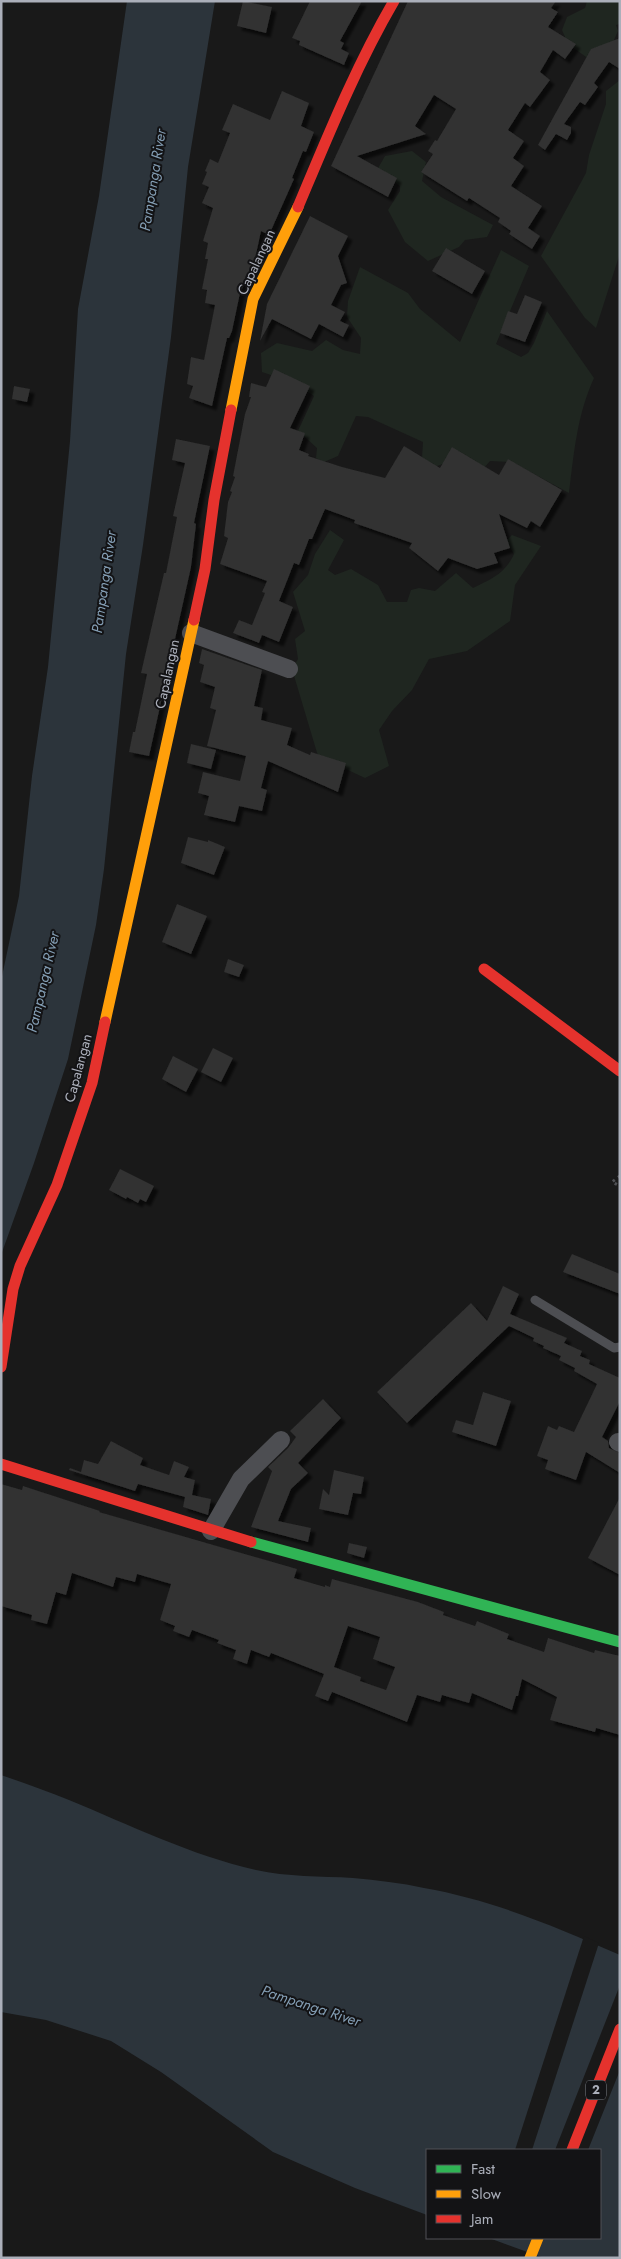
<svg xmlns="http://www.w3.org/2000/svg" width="621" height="2259" font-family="Jost,sans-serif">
  <defs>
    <filter id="shadow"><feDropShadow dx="4.5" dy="4.5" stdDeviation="1" flood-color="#0009"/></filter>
  </defs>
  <rect width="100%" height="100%" fill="#191919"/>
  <g fill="#1f2620">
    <polygon points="587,1 620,1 620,24 616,25 618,31 614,40 618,48 589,59 568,44 562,30 567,17 585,8"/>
    <polygon points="620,80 620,253 596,328 585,318 541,256 586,173 589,155 606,104 606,91"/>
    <polygon points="412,151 426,162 422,181 441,197 493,225 487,237 465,240 459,247 428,261 405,242 388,210 400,191 400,186 377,170 385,156"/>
    <path d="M501,250L529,266L496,344L521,357L528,353L534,343L547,311L594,378C577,415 574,453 569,493L512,462L490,461L482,470L449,462L434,467L422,458L423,442L368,417L356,416L338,456L324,462L316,458L317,448L298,431L314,396L292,382L262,372L261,353L277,343L312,351L326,340L343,350L360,354L361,338L347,317L348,301L360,267L408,293L420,309L460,342Z"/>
    <path d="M330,530L344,540L328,570L335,575L351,569L378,585L387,602H407L411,590L419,588L435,591L456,573L473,588C491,579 505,574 514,554L506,541L512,535L541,546L515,585L510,621L467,651L429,659L412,690L392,711L379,730L389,766L365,778L318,756L292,669L298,659L295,639L305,631L293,592L308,575L315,554Z"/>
  </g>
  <g fill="#2c343b">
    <polygon points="127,1 215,1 188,167 171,337 143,545 126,654 104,869 96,925 68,1059 34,1163 1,1255 1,981 19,896 32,776 48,667 70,441 78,309 99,196"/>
    <path d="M1,1775C24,1783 47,1791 69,1800C130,1825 190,1855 256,1870C287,1877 321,1876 353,1878C377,1880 401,1883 424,1888C493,1900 556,1927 620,1955V2258H544L489,2238H600V2150H427V2215L355,2188L273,2152L161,2072L111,2041L46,2020L1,2012Z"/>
  </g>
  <g fill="#191919">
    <polygon points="584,1936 599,1943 532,2150 515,2150"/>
    <polygon points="620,1985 620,2070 588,2150 555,2150"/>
  </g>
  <g fill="#313131" fill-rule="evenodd" filter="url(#shadow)">
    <polygon points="243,1 272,7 266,33 237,26"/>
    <polygon points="310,1 362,1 340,41 344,43 341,49 349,53 344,65 299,45 300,41 292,38"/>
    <polygon points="408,1 556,1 551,8 558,12 548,27 576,44 565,59 553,50 540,72 550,80 530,107 525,103 508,130 524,141 513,158 524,166 511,186 542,206 528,228 540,236 532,249 509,234 511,231 498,222 500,218 469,198 467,201 421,172 433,154 428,151 435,140 437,141 456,109 434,95 415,126 426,134 357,156 397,178 388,197 331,166"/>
    <polygon points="620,38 620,69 609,62 594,83 598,87 585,105 580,102 564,124 571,127 571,133 567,140 556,134 545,150 538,145 591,49"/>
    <polygon points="282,91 309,103 301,126 314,132 306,152 303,151 292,178 294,179 269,235 261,231 254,264 240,293 232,331 229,338 227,338 212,406 189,398 193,386 187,384 191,357 204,360 215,305 205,303 207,290 202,289 208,259 205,259 208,243 203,241 213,208 202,203 209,187 202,184 207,172 205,171 210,159 218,163 230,133 222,130 233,104 270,120"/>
    <polygon points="310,216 348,236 338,256 347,283 341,285 331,305 345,312 340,321 349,325 343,337 319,324 311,339 272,319 260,341 267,304"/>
    <polygon points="446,248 485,271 472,294 432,271"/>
    <polygon points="525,295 542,302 525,342 500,333 508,311 517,314"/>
    <polygon points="274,369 310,386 290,428 305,433 299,450 309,454 308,456 342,467 385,478 404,446 440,468 452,447 499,475 508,459 562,490 540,527 531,521 527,528 499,514 510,548 494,553 498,563 477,569 448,558 438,571 409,548 412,543 354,523 355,520 325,509 312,539 309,539 299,565 294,563 279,601 293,607 279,642 262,635 259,643 233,633 239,620 252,625 265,593 262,592 267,581 220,564 228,538 224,536 228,502 232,492 230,491 235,477 233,476 245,414 251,397 249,397 251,383 266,387"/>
    <polygon points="14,386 30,389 27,402 12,399"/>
    <polygon points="176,439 210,446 194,523 196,524 191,567 149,756 129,752 133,732 135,732 147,674 141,673 164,573 166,573 177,517 173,516 185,463 172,460"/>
    <polygon points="202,649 262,670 254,706 263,708 261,720 292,728 287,745 310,755 311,752 346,763 338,792 268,761 261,788 267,790 262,811 239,806 235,822 204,815 209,796 198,793 203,772 240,781 246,756 207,746 216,710 210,708 215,687 200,682 204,665 199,663"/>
    <polygon points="191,744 216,750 211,769 187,763"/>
    <polygon points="188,837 208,842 208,840 225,847 214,875 181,863"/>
    <polygon points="177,904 207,916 191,954 162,942"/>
    <polygon points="228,959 244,965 239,977 224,972"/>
    <polygon points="213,1048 233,1058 221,1082 201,1072"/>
    <polygon points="173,1056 198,1069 186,1092 162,1079"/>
    <polygon points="120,1169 154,1186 146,1202 140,1199 138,1203 127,1197 126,1199 109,1190"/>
    <polygon points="572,1254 620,1274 620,1294 563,1272"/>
    <polygon points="503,1286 519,1294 510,1314 567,1338 564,1343 582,1351 580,1356 590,1360 589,1364 620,1378 620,1401 602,1437 608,1441 609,1448 620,1453 620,1473 586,1452 576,1480 545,1469 548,1460 537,1456 548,1426 557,1430 559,1426 574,1432 597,1384 574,1371 575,1368 559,1360 561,1356 543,1348 544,1346 533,1341 534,1338 509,1326 407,1423 377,1392 471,1303 487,1321"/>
    <polygon points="483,1392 511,1401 496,1446 452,1432 456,1420 473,1425"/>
    <polygon points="323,1399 341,1418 298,1463 308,1473 291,1489 278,1521 311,1528 308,1542 251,1527 272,1471 268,1467 288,1448 296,1437 290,1431"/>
    <polygon points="111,1441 143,1458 140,1465 169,1475 174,1461 189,1467 184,1477 195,1480 192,1495 211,1499 208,1515 183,1507 185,1497 138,1484 135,1491 69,1470 70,1468 81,1472 84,1460 98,1464"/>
    <polygon points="334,1470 364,1477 361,1494 353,1493 348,1515 319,1509 323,1489 329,1495"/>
    <path d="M1,1484L22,1490L23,1486L100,1511L99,1512L297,1569L294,1578L325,1587V1585L330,1587L332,1579L418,1602L444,1612L443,1615L475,1626L477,1621L509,1634L507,1639L544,1652L548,1638L594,1653L595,1650L620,1656V1735L596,1728L595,1732L550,1720L557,1697L522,1679L518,1696H516L512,1710L472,1693L469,1703L442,1695L440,1702L417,1695L407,1722L332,1692L328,1701L315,1696L324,1674L271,1653L269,1657L251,1650L247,1664L233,1659L236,1650L217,1643L219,1640L192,1630L189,1637L173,1631L175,1626L160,1620L171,1584L137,1574L135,1582L116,1577L113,1587L72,1573L66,1595L56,1592L47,1624L31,1620L32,1615L1,1606ZM348,1626L380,1637L373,1659L395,1667L386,1690L360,1681L361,1677L334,1667Z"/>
    <polygon points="620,1497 620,1575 588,1558"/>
    <polygon points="349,1543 367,1547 364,1558 347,1553"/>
  </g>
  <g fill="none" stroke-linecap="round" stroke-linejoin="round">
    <polyline stroke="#4f5054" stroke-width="3" stroke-dasharray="2.5 4" stroke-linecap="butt" points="620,1176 612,1182 620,1186"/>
    <polyline stroke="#4d4e52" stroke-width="9" points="535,1300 614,1348 620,1347"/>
    <g stroke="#4d4e52" stroke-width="18">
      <polyline points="191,633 289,669"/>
      <polyline points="618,1442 620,1443"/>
      <polyline points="211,1531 241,1479 281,1440"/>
    </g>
    <polyline stroke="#30b455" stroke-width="11" points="251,1542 620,1642"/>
    <g stroke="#ff9f0a" stroke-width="11">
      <polyline points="231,410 253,299 298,207"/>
      <polyline points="105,1022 194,620"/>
      <polyline points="530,2258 538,2238"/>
    </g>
    <g stroke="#e5322d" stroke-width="11">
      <path d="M298,207C327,138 356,66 394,1"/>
      <polyline points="194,620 205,569 214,500 231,410"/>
      <polyline points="484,969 620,1071"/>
      <polyline points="1,1367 13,1289 20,1266 57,1185 92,1083 105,1022"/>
      <polyline points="1,1464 251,1542"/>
      <polyline points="572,2150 620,2029"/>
    </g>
  </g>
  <g text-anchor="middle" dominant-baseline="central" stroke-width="4" stroke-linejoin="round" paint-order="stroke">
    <rect fill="#131315" stroke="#7d8088" stroke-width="1" x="586" y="2080.5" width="20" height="19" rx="4"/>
    <g font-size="12" font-weight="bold" fill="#abafba">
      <text x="596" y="2090">2</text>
    </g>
    <g font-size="14" fill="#abafba" stroke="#131315">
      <text transform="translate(256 262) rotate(-65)">Capalangan</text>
      <text transform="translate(167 674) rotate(-78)">Capalangan</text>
      <text transform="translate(78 1068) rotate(-75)">Capalangan</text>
    </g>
    <g font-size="15" font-style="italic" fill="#839db3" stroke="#131315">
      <text transform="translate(153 180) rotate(-81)">Pampanga River</text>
      <text transform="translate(104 582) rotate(-82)">Pampanga River</text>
      <text transform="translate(43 982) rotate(-77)">Pampanga River</text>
      <text transform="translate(311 2006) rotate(18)">Pampanga River</text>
    </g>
  </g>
  <rect width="621" height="2259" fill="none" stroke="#abafba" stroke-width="5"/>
  <rect x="426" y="2149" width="175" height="90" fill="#131315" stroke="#505157"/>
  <rect x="436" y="2165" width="25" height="8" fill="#30b455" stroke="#505157"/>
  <text x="471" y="2174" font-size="15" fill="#abafba">Fast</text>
  <rect x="436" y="2190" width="25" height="8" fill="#ff9f0a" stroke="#505157"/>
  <text x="471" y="2199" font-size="15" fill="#abafba">Slow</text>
  <rect x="436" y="2215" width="25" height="8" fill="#e5322d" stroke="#505157"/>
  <text x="471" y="2224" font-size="15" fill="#abafba">Jam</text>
</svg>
